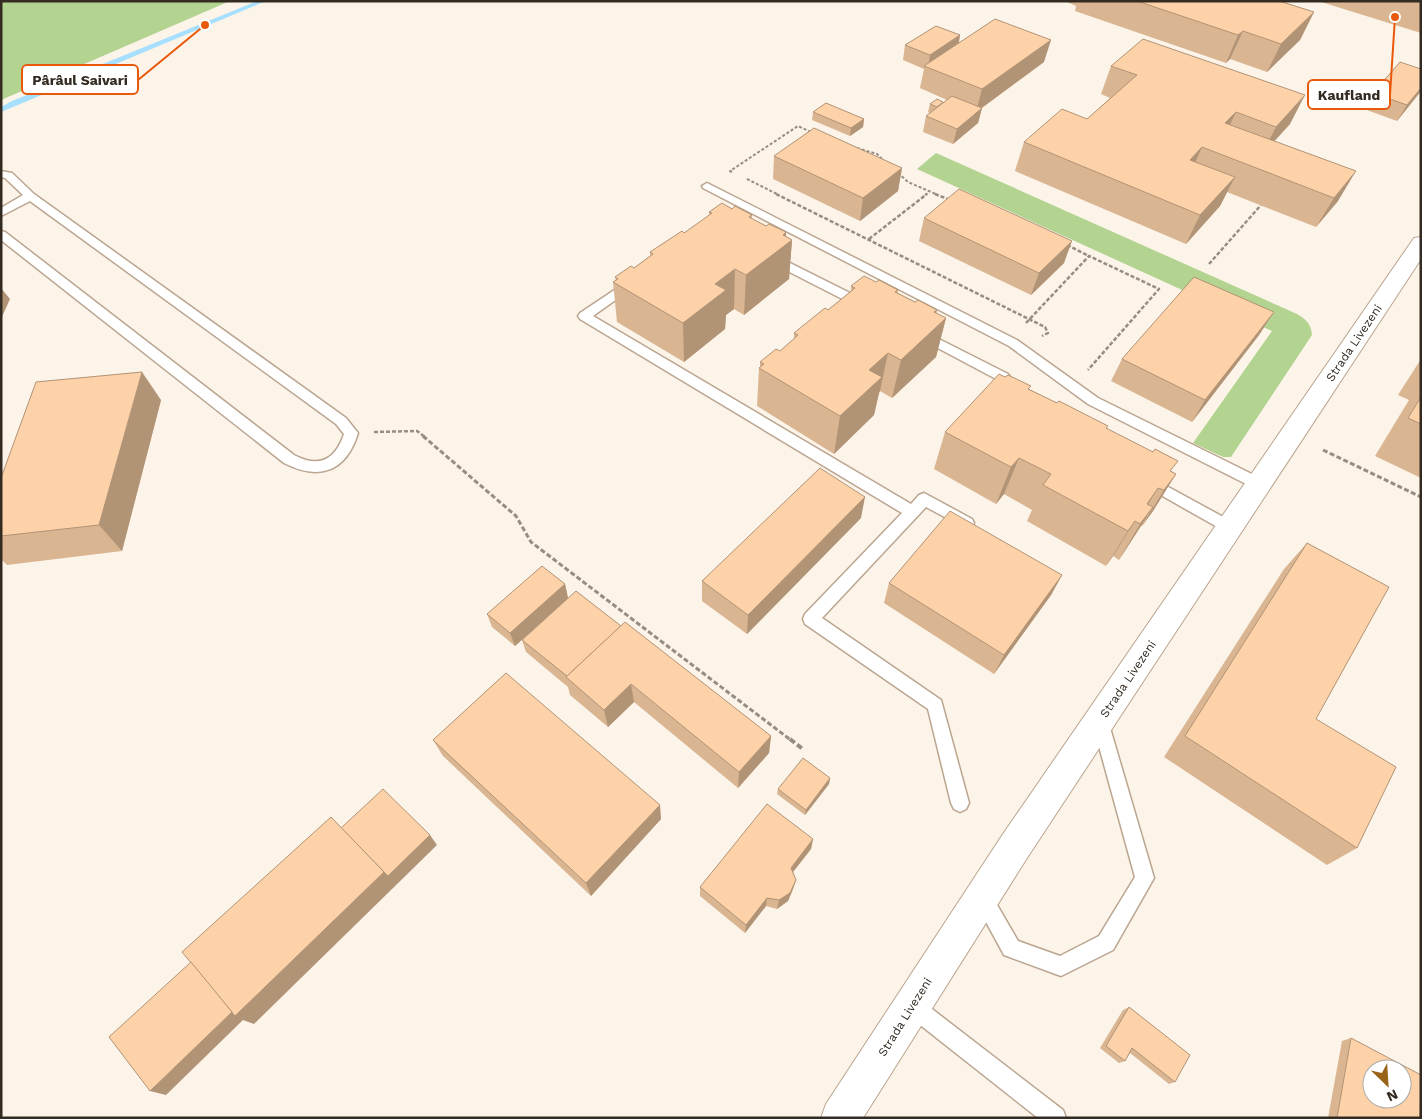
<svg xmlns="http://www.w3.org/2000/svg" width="1422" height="1119" font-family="'Work Sans',sans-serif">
  <rect width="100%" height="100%" fill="#fcf3e9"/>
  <g fill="#b2d490">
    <polygon points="1,1 230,1 1,100"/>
    <path d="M936,153L1297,314C1306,319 1311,324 1312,335L1231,457H1223L1193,443L1272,331L917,169Z"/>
  </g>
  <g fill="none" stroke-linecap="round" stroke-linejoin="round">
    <polygon fill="#a7dffe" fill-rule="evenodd" points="257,1 266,1 1,112 1,107 12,101"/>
    <g stroke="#bba58f" stroke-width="3">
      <g id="service">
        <path d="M1,171L12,173L34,194L346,418L358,433C346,472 319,481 284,463L1,240V231L5,232L294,455C318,468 335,461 344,434L336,424L30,201L1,216V208L23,195L5,178L1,177Z"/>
        <polygon points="707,183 1017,340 1098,398 1264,480 1266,484 1264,488 1259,489 1254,488 1088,404 1009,346 703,188 702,186"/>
        <polygon points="772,254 866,301 868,304 866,307 858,307 768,261 766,258"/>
        <polygon points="631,279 635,280 637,283 635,286 593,316 911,504 919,495 924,493 972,519 974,523 972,527 967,529 926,507 822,618 941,700 969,803 966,809 960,812 954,809 951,803 928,709 805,624 803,619 805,614 902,513 580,319 578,316 580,313"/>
        <polygon points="921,330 1008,374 1018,388 1016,391 1006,391 998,380 917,337 915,334"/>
        <polygon points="1150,477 1236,524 1238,528 1236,532 1231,534 1226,532 1145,486 1143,482 1145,478"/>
        <polygon points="1100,713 1106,716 1108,721 1154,878 1113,950 1061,976 1004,955 973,898 975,891 982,889 989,891 1018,941 1060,956 1099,936 1135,877 1092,721 1094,716"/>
        <polygon points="912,996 919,999 1063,1110 1066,1118 1038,1118 905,1013 902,1006 905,999"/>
      </g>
    </g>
    <g stroke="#bba58f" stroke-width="2">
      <polygon id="secondary" points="1421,237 1421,259 1027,858 863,1118 821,1118 826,1104 1003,834 1414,238"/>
    </g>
    <g stroke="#968d84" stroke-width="2" stroke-dasharray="3 2" stroke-linecap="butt">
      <polyline points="857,148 877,154 884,161"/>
      <polyline points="732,172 730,171 798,126 813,133"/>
      <polyline points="898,173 908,182 938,195"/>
      <polyline points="747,179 779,195"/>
      <polyline points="925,195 929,192"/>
    </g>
    <g stroke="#968d84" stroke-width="2.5" stroke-dasharray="4 2" stroke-linecap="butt">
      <polyline points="776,194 1045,327 1048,333 1042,336"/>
      <polyline points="935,194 950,200"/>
      <polyline points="869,239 927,194"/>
      <polyline points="1067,245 1089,256"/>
      <polyline points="1209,264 1261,205"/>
      <polyline points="1026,323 1089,256 1159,289 1088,370"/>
      <polyline points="374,432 417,431 425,437"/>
    </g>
    <g stroke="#968d84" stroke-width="3" stroke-dasharray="5 2.5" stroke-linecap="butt">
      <polyline points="423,436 516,516 531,542 792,741"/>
      <polyline points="1323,450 1421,497"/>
    </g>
    <polyline stroke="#968d84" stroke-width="4" stroke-dasharray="6 3" stroke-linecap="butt" points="790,739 804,750"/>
    <use href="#service" fill="#fff" fill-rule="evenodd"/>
    <use href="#secondary" fill="#fff" fill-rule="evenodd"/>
  </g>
  <g fill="#dab591">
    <polygon points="1067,1 1279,1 1314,12 1300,40 1267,72 1230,59 1226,63 1075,11 1076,6 1067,2"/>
    <polygon points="1318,1 1421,1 1421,33"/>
    <polygon points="960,35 959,43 1044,62 982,108 978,123 953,144 923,132 926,116 930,113 928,112 930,104 943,103 947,100 920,88 924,69 903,60 905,45"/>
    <polygon points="1111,66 1290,124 1274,141 1338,201 1316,227 1227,192 1220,206 1186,244 1015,171 1024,142 1087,119 1110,98 1101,94"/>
    <polygon points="1421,91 1397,121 1364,109 1373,93"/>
    <polygon points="813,112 864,119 863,127 850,136 812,120"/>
    <polygon points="774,156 902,168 898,191 860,221 773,179"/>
    <polygon points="732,209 752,215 752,219 766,226 786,232 786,236 792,240 789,279 744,315 734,309 726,315 725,329 684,362 617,322 613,282 616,281 615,277 634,268 650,256 650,252 684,233 709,216 709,212"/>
    <polygon points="924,218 1064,263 1031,295 919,241"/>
    <polygon points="876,282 898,290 898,293 946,318 936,357 892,398 880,391 879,393 874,415 834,454 757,406 759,368 760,367 760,362 780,351 794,339 794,333 828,310 851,291 851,286"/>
    <polygon points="1274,312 1259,335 1192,422 1111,381 1122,359"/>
    <polygon points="1421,359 1421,478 1375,456 1409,400 1398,395"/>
    <polygon points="1029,389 1106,428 1176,474 1153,511 1142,526 1141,526 1119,560 1113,556 1106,566 1027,521 1032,510 1004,494 996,504 934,469 945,432"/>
    <polygon points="161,400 122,551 7,565 1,559 1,478"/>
    <polygon points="861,518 747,634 702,601 702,581"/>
    <polygon points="1307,543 1316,719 1357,848 1327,865 1164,757 1284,569"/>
    <polygon points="1062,575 1051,595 994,674 884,603 889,583"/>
    <polygon points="565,584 568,598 515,646 492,627 487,614"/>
    <polygon points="621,626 771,736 769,753 738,788 634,702 608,727 570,695 568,687 526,652 522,640"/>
    <polygon points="433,740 661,819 591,896 443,756"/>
    <polygon points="830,778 829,784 805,815 777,794 778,789"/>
    <polygon points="813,839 811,849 793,872 796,880 793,889 788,901 777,909 766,906 745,933 700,896 700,887"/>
    <polygon points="1129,1007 1175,1082 1169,1084 1130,1053 1125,1061 1119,1063 1100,1048 1123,1010"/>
    <polygon points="1351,1038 1420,1118 1328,1118 1342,1041"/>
  </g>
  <g fill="#b19376">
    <polygon points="1314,12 1300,40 1267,72 1281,44"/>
    <polygon points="1243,31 1230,59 1226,63 1238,35"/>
    <polygon points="960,35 957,51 928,67 930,55"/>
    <polygon points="1051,40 1044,62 976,112 982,89"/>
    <polygon points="1421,88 1421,91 1397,121 1407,105"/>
    <polygon points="1305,95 1290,124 1261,156 1276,127"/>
    <polygon points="982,108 978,123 953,144 957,129"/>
    <polygon points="1236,112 1222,141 1211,152 1225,123"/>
    <polygon points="864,119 863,127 850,136 851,128"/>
    <polygon points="1202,147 1189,177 1190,160"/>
    <polygon points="902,168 898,191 860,221 863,198"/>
    <polygon points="1356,171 1338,201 1316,227 1334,198"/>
    <polygon points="1235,177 1220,206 1186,244 1200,215"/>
    <polygon points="786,232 785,245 792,240 789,279 744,315 746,275 783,235"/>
    <polygon points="1072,241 1064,263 1031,295 1039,273"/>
    <polygon points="735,269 734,309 726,315 725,329 684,362 683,323 715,284"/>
    <polygon points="1,288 10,299 1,319"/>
    <polygon points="937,310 932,331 946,318 936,357 892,398 901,360 934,312"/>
    <polygon points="1274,312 1259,335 1192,422 1205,400"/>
    <polygon points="888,353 880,391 879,393 874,415 834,454 840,416 869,370"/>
    <polygon points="142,372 161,400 122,551 99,525"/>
    <polygon points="1019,458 1004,494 996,504 1011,467"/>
    <polygon points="1176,474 1153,511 1142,526 1164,490"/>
    <polygon points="1158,488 1137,522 1147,504"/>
    <polygon points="865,497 861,518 747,634 748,615"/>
    <polygon points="1153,507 1130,543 1119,560 1140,524"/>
    <polygon points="1135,521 1113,556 1106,566 1128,531"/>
    <polygon points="1062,575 1051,595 994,674 1004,655"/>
    <polygon points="565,584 568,598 515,646 510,633"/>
    <polygon points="631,684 634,702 608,727 604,710"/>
    <polygon points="771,736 769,753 738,788 739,772"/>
    <polygon points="830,778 829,784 805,815 806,810"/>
    <polygon points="660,805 661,819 591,896 586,883"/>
    <polygon points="430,835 437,845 254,1024 243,1020 166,1095 150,1091 234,1010 384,872"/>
    <polygon points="813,839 811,849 789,877 791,868"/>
    <polygon points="796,880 793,889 788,901 777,909 779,900"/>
    <polygon points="767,898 766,906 745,933 746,925"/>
  </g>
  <g fill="#fdd2a9" stroke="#b19376" fill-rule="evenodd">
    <polygon points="1137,1 1279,1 1314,12 1281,44 1243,31 1238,35"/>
    <polygon points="995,19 1051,40 982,89 924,66"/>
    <polygon points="936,26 960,35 930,55 905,45"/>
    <polygon points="1143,39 1305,95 1276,127 1236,112 1225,123 1356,171 1334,198 1202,147 1190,160 1235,177 1200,215 1024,142 1062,109 1087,119 1137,75 1111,66"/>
    <polygon points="1400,62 1421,69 1421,88 1407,105 1373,93"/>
    <polygon points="952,96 982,108 957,129 926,116"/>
    <polygon points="937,99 943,102 937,107 930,104"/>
    <polygon points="826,103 864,119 851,128 813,112"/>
    <polygon points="814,128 902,168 863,198 774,156"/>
    <polygon points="959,189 1072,241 1039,273 924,218"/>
    <polygon points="722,203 732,209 735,206 752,215 749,217 766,226 769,224 786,232 783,235 792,240 746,275 735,269 715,284 726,290 683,323 613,282 618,279 615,277 631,266 634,268 653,254 650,252 682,231 684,233 712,213 709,212"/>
    <polygon points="864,276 876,282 879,280 898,290 895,292 915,302 918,300 937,310 934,312 946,318 901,360 888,353 869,370 882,377 840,416 759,368 764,364 760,362 776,349 780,351 798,335 794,333 825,308 828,310 855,288 851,286"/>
    <polygon points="1194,277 1274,312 1205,400 1122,359"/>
    <polygon points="142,372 99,525 1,536 1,478 36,382"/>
    <polygon points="999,374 1005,377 1008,375 1031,386 1028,389 1057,403 1059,401 1108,426 1106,428 1153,452 1155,449 1178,461 1170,471 1176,474 1164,490 1158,488 1147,504 1153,507 1140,524 1135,521 1128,531 1043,485 1051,474 1019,458 1011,467 945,432"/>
    <polygon points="1421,397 1421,424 1408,418"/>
    <polygon points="820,468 865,497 748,615 702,581"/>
    <polygon points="950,511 1062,575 1004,655 889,583"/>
    <polygon points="1307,543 1389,587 1316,719 1396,767 1357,848 1185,736"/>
    <polygon points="542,566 565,584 510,633 487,614"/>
    <polygon points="576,591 621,626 567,676 522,640"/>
    <polygon points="625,622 771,736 739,772 631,684 604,710 566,677"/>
    <polygon points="506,673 660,805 586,883 433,740"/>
    <polygon points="803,758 830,778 806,810 778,789"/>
    <polygon points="383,789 430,835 388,876 341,828"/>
    <polygon points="767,804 813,839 791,868 796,880 790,893 779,900 767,898 746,925 700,887"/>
    <polygon points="331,817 384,872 235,1016 182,952"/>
    <polygon points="191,962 232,1012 150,1091 109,1037"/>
    <polygon points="1129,1007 1190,1055 1175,1082 1132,1048 1125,1061 1106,1046"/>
    <path d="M1351,1038L1421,1075L1420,1118H1337ZM1372,1069H1402V1099H1372Z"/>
  </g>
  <g text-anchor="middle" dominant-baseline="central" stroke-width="4.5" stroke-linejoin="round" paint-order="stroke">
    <g font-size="12" fill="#332a21" stroke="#fff">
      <text transform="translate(1354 343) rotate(-56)">Strada Livezeni</text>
      <text transform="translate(1128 679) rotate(-56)">Strada Livezeni</text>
      <text transform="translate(905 1017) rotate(-58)">Strada Livezeni</text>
    </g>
  </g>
  <path fill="none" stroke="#e8590c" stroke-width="2" d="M205 25L138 80M1395 17L1390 95"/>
  <g fill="#e8590c" stroke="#fff" stroke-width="2">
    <circle cx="205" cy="25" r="5"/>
    <circle cx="1395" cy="17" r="5"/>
  </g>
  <g fill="#fff" stroke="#e8590c" stroke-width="2">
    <rect x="22" y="65" width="116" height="29" rx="5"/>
    <rect x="1308" y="80" width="82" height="29" rx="5"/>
  </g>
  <g font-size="14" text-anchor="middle" font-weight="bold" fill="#332a21">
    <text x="80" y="85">Pârâul Saivari</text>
    <text x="1349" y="100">Kaufland</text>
  </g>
  <rect width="1422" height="1119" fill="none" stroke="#332a21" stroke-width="5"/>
  <g transform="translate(1387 1084) rotate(155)"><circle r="24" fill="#ffffff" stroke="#adaaa6"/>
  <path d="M0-4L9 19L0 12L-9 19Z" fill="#98641a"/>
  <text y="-8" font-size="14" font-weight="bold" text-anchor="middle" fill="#332a21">N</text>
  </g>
</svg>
